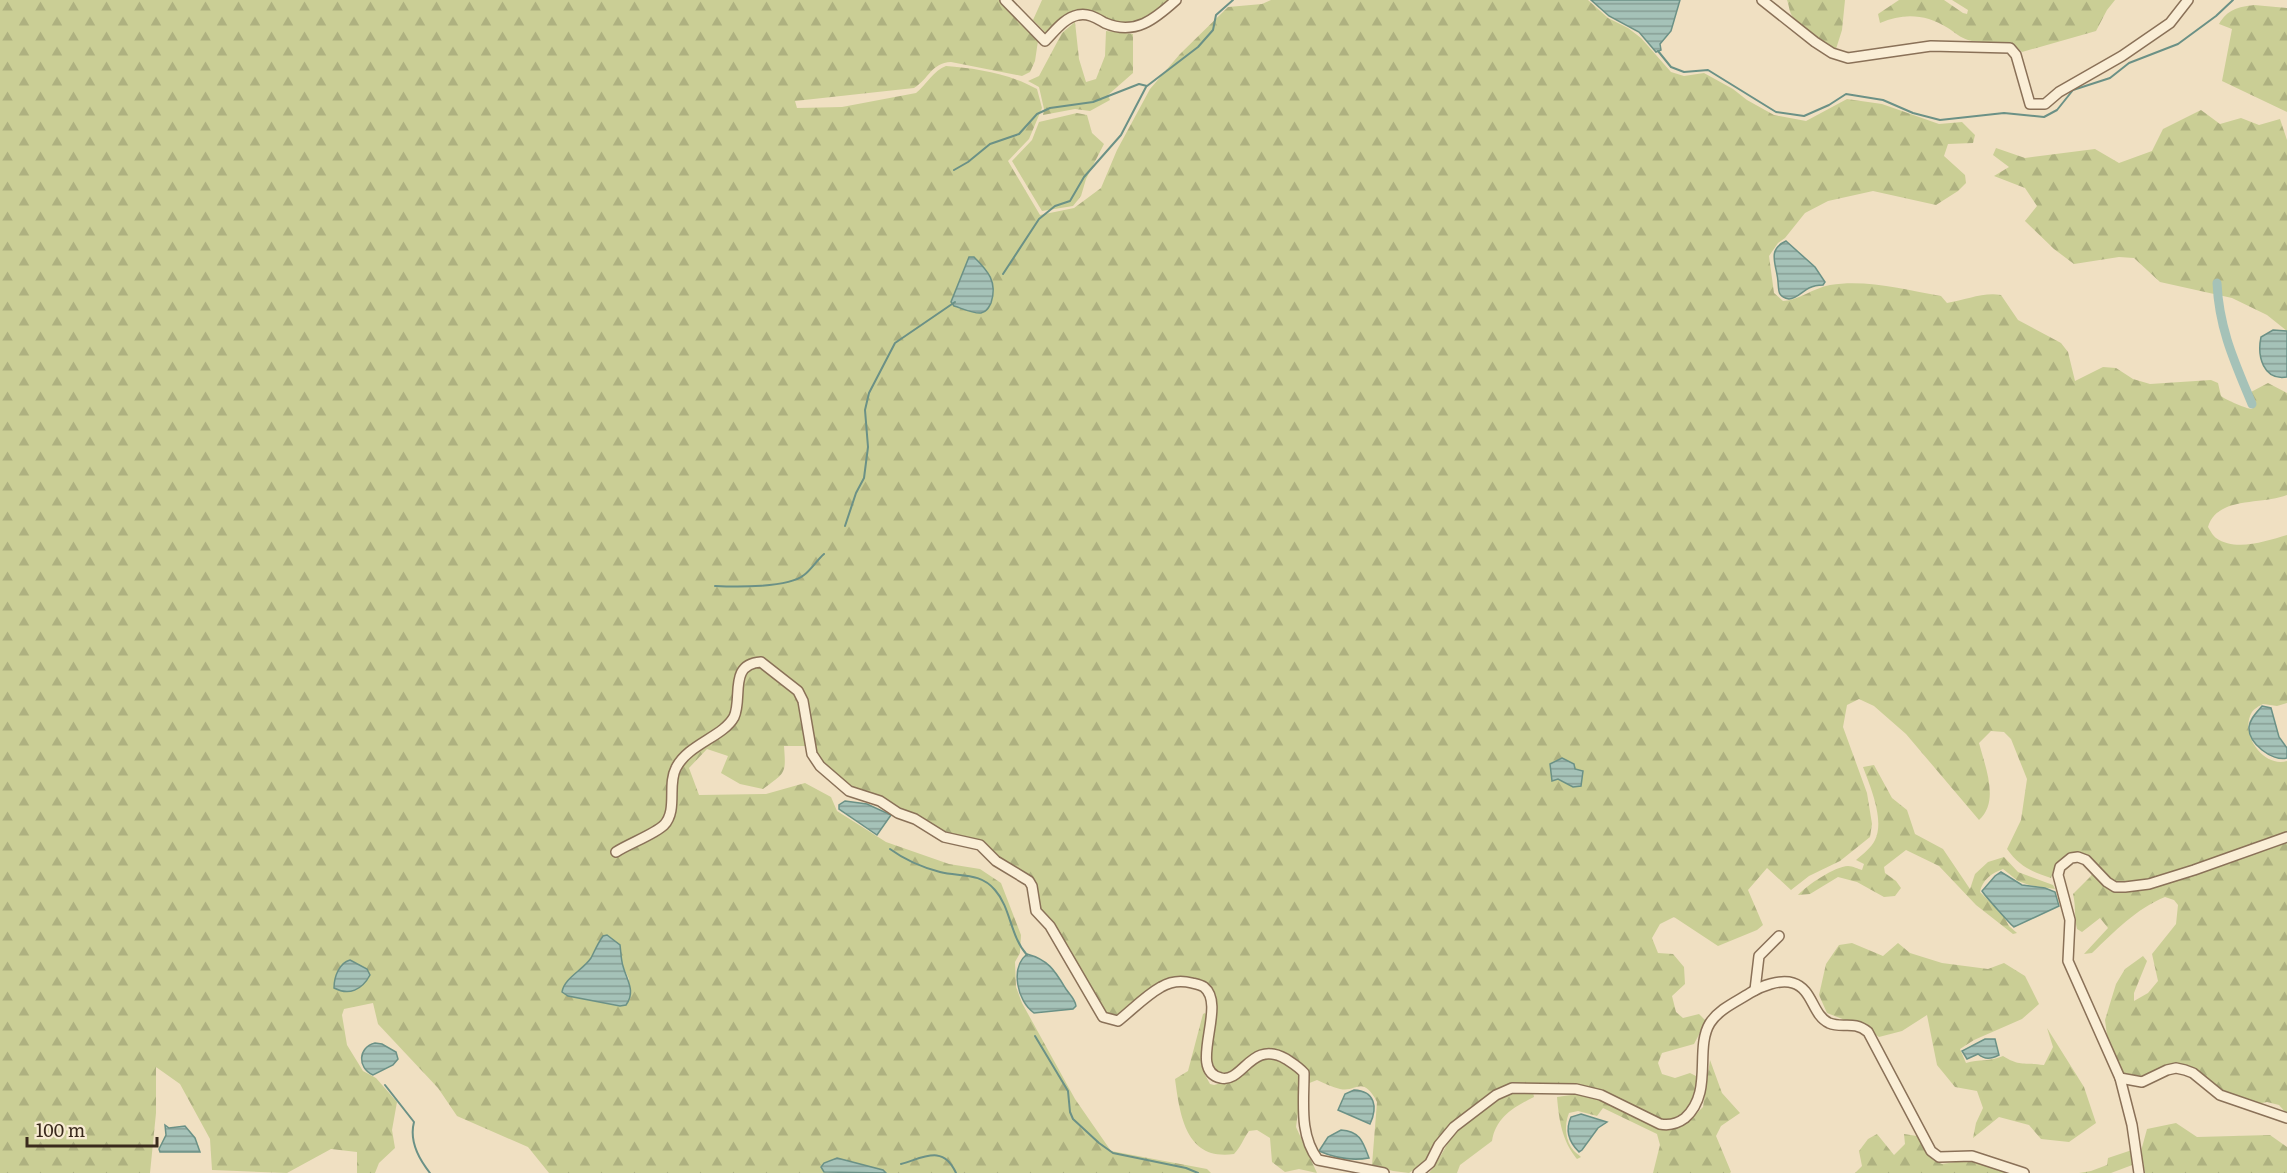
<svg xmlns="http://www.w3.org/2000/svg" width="2287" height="1173" font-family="Literata,serif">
  <defs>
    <pattern id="forest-firs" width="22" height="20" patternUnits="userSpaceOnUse" patternTransform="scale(1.5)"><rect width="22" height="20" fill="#cace95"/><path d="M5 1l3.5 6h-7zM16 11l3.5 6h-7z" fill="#aeb180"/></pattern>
    <pattern id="water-rules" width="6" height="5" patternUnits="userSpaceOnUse" patternTransform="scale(1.5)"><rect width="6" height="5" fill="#a5c2b8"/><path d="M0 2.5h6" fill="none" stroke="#879e95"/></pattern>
  </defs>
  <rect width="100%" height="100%" fill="#f0e0c2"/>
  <g fill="url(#forest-firs)" fill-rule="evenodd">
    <path d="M0,0H1000L1038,41L1035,61L1030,72L1022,76L951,62C931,63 929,79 914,88L795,101L797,108L842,107L916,93C926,85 934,70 946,66C975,68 1011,74 1037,89L1042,108L1029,139L1008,161L1040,215L1074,208L1101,188L1117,150L1150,89L1180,54L1228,7L1262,4L1271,0H1588L1608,18L1628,28L1641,38L1671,72L1684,76L1704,73L1733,89L1747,100L1774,115L1806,121L1847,99L1882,104L1939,124L1962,122L1975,135L1973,143L1948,144L1944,156L1965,175L1966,183L1958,191L1936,205L1873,191L1828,201L1805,213L1785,238L1778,243L1769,256L1774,293L1783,301C1800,300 1813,288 1830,285C1867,279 1905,290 1941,296L1947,303C1966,300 1983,292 2001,295L2018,320L2061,343L2068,352L2075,381L2103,367L2116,368L2133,379L2150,384L2211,380L2218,383L2221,396C2226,400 2247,409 2252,409L2256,404L2251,392L2268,383L2287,393V495C2262,505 2217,496 2208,527C2210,530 2213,536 2216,538C2236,552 2266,541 2287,535V703L2277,706L2263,704C2259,706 2254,709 2252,712C2239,733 2263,768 2287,761V1114L2279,1105L2267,1102L2257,1104L2223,1090L2193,1069L2172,1064C2151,1076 2143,1083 2120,1071L2107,1035L2105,1020L2116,984L2125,969L2143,956L2147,961L2134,993V1001L2148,993L2158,981L2152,954L2176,924L2178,905L2174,900L2165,897C2136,909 2115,931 2092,953L2084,954L2108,928L2100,918L2082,932L2077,929C2074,917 2076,906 2073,894L2090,877L2098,866L2077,852C2063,857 2055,863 2051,878C2032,872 2019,866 2007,849L2021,820L2027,779L2011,739L2004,732L1991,731L1979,743C1985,766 2000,802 1979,820L1906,734L1874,706L1859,699L1847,705L1843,727L1867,793L1872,824L1870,837L1840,861L1809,876L1791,890L1767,868L1748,890L1763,925L1757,930L1718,946L1674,917L1660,924L1652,938L1658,953L1673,954L1684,967L1685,984L1672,996L1676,1012L1683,1018L1699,1014L1706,1021L1694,1044L1662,1053L1658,1063L1662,1074L1675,1078L1690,1073L1696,1076C1698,1096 1688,1121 1664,1121L1616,1099L1580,1086L1507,1085L1452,1124L1436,1142L1426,1161L1409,1173L1393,1171L1372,1165L1377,1102C1362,1074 1357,1093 1340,1089C1332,1087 1324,1083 1317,1080L1307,1084L1301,1090L1296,1127L1317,1173L1299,1169L1285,1172L1272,1162L1270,1138L1257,1130L1249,1131C1243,1139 1241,1147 1234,1154C1186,1161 1180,1116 1175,1079L1188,1071L1203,1014L1205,1013L1207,1016L1204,1073L1210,1084L1214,1085L1225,1082L1210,1062L1209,988L1178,978L1117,1019L1109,1017L1099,1009L1038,910L1035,886L1003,864L985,845L974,839L945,834L850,790L824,767L811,746H784C786,774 786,772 763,789L740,784L721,773L728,756L707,749L689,768L699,795L766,794L805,783L831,797L837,811L886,842L949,864L980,869L1001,883L1021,935L1020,953L1015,962L1016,987L1022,1003L1075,1099L1111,1151L1207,1169L1211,1173H886C875,1164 833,1168 825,1173H549L528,1147L457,1116L438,1088L378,1024L373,1003L344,1009L342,1015L347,1045L363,1071L376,1078L397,1102L392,1130L395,1148L379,1163L375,1173H357V1152L331,1149L287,1173L212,1170L210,1139L180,1084L156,1067V1113L150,1173H0ZM590,959L623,966L629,979L626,1005L620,1006L568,996L562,992L565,984Z"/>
    <polygon points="1042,0 1170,0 1139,22 1112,22 1078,11 1062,17 1046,33 1033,20"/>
    <path d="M1787,0H1845L1842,30L1836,49C1821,41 1800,30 1791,14C1789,10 1789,5 1787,0Z"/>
    <path d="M1899,0H1944L1963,13L1967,14L1968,10L1952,0H2115L2107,10L2096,31L2022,52L2011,42C1997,42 1981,44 1968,40C1961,38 1954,32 1948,28C1925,14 1904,13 1880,23L1878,14Z"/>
    <path d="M2254,5L2287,8V112L2222,81L2232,29L2219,24C2228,9 2238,7 2254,5Z"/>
    <polygon points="1075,22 1079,59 1086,82 1096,79 1105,56 1106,31 1133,34 1133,73 1108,95 1110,100 1090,111 1075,109 1043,115 1044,109 1039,87 1028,81 1039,76 1062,33"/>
    <polygon points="2201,110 2220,124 2241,118 2259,125 2280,119 2287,140 2287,331 2267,315 2232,298 2160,282 2134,258 2119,257 2074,264 2054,249 2025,221 2037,206 2025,188 1994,176 2009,167 1993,155 1996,148 2025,158 2095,149 2119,163 2152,151 2163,129"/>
    <polygon points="1077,113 1087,115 1092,133 1104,144 1086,179 1081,196 1073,206 1042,211 1012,161 1032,140 1039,122"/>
    <path d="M1874,765L1892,798L1907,810L1915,834L1943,849L1970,889L1975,874L1988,862L2004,857L2018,872L2053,885L2055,889L2029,885L2018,881L2003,869C1992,873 1982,880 1980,892L2003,915L2009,926L2017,933L2013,934L1976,905L1939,866L1906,850L1884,867L1885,873L1896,881L1901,888L1895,896L1884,897L1857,882L1838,877L1810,894L1798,895C1806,886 1835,866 1848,866C1853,866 1858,869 1862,870L1864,864L1856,860C1863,854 1871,848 1875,840C1885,820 1870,786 1863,767Z"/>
    <path d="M1852,943L1883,956L1898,943L1910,953L1942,963L1988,969L2004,963L2025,976L2039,1004L2022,1019L1974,1040L1960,1049L1966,1063C1979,1059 1990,1062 2003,1056C2020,1067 2025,1062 2044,1065L2053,1047L2047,1028L2084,1087L2096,1123L2069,1142L2041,1139L2029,1125L1999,1117L1973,1138L1976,1123L1983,1108L1977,1091L1955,1087L1937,1065L1927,1015L1902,1031L1879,1037L1856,1021L1845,1020L1827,1013L1819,995L1826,964L1839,945Z"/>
    <path d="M1710,1060L1722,1093L1740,1113L1721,1126L1716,1136L1731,1172L1730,1173H1653L1660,1145L1657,1134L1603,1108L1597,1116L1578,1111L1569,1113C1564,1125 1565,1141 1574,1151C1576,1153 1579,1155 1581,1157L1577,1159C1562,1141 1559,1120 1557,1097L1578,1094L1602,1099L1659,1128L1674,1129L1686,1124L1703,1107Z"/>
    <path d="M1513,1091L1533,1092L1534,1097C1514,1107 1496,1117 1492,1141L1460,1165L1457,1173H1429C1441,1160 1445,1143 1458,1129C1467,1119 1500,1097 1513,1091Z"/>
    <polygon points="2176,1123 2197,1137 2270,1135 2287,1147 2287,1173 2145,1173 2141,1151 2147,1129"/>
    <polygon points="1877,1134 1894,1155 1905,1144 1904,1134 1917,1136 1933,1160 1942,1164 1963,1161 1975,1162 2010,1173 1855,1173 1862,1166 1859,1151 1868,1139"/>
    <polygon points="2132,1150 2135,1164 2111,1173 2079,1173 2091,1171 2107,1165 2108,1158"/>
  </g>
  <g fill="url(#water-rules)" stroke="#6b9186" stroke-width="1.5">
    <polygon points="1591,0 1680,0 1671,31 1660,44 1661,50 1656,52 1639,32 1609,16"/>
    <path d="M1786,241L1815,267L1825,282L1823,285C1818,285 1813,286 1809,288C1803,291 1796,299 1789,299C1777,297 1779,290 1778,282C1777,265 1766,250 1786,241Z"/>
    <path d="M969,257H974C988,271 998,282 991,303C989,307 987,312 981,313C974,314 961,308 954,306L951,302Z"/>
    <path d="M2273,330L2287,331V377C2263,381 2257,356 2261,337Z"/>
    <path d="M2262,706L2271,708L2279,737L2287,748V758C2272,762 2248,743 2249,727C2250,718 2257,712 2262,706Z"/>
    <polygon points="1562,758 1574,764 1575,769 1583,771 1581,786 1573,787 1558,779 1552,781 1550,764"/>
    <polygon points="845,801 867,804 891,815 877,835 839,809 839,805"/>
    <path d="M2001,872L2022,885L2045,888L2055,892L2059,906L2014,927C2012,926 1985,896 1982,891L1995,876Z"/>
    <path d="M607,935L620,945C621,952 621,960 623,966C627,981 636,991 626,1005L620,1006L568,996L562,992C564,978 583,970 591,958C595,950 598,943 603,936Z"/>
    <path d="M1027,954C1049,960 1055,971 1066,989C1070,995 1075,999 1076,1006L1073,1009L1034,1013C1017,1001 1010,968 1027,954Z"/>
    <path d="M350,960L367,969L370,975C362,990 349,996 334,988C334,977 339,963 350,960Z"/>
    <path d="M1985,1039H1995L1999,1055C1991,1059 1985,1060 1978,1054L1967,1059L1962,1051Z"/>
    <path d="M375,1043L382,1044L396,1052L398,1059L393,1065L373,1075C357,1068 358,1047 375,1043Z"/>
    <path d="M1354,1090C1375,1091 1378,1107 1370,1124L1338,1110L1345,1094Z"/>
    <path d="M1581,1114L1607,1122L1598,1128L1582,1150L1579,1152C1569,1142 1565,1130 1571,1117Z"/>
    <polygon points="165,1125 169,1128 185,1126 195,1138 200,1152 160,1152 159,1149 166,1135"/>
    <path d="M1341,1130C1360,1131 1363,1142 1369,1158C1352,1161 1335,1158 1319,1151L1328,1137Z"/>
    <polygon points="837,1158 883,1170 886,1173 824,1172 821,1167 824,1163"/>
  </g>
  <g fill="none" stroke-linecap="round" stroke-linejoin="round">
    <g stroke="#6b9186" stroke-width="2">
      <polyline points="1658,51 1671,67 1684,72 1708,70 1776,112 1804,116 1829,105 1846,94 1883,100 1913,113 1940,120 2004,113 2044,117 2057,110 2073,90 2110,78 2129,63 2178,44 2216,16 2233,0"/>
      <polyline points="954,170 968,162 990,144 1019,134 1037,114 1050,108 1093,102 1139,84 1147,86 1198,47 1213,30 1216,15 1233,0"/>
      <polyline points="1003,274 1039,219 1055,206 1070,201 1084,177 1121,135 1146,87"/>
      <polyline points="845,526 856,493 864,478 868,447 865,410 869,393 895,343 955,302"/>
      <path d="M715,586C736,587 788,588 804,575C811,570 817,560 824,554"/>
      <path d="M890,849C905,860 921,867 940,872C960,877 980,872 995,890C1011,908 1010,936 1027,955"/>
      <polyline points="1035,1036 1068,1091 1070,1112 1073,1119 1099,1143 1113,1153 1186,1168 1198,1173"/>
      <path d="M385,1085L414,1122C409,1141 418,1158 430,1173"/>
      <path d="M901,1164C923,1158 943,1144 956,1173"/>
    </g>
    <path stroke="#a5c2b8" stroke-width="9" d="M2217,283C2219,329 2235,363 2252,404"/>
    <g stroke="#8a7158" stroke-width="12">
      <g id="minor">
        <path d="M1005,0L1045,41C1055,31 1064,18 1078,15C1089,13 1096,18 1105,23C1135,36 1155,19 1176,0"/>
        <polyline points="1762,0 1815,42 1832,53 1848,58 1931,46 2010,48 2016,55 2030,104 2045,104 2059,92 2122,56 2170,23 2188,0"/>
        <path d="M616,852C628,844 655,834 664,825C678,810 667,785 676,768C688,744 723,737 734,717C743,698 728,664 761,662L798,691L803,701L812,754L820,766L849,791L880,801L898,813L915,819L944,837L980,845L996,861L1029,881L1032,886L1036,911L1050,926L1103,1017L1118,1021C1132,1010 1145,996 1161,987C1171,981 1181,980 1192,983C1196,984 1201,985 1204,987C1228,1006 1186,1071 1221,1078C1243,1083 1251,1039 1286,1059C1292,1063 1299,1067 1304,1073C1304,1103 1299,1134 1318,1160L1384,1173"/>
        <polyline points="1755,990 1759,956 1779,936"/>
        <polyline points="2120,1078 2142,1082 2167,1070 2176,1068 2185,1070 2193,1073 2220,1095 2287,1118"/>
        <path d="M1418,1173L1430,1163L1439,1145L1454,1127L1496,1095L1512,1088L1576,1089L1601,1095L1660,1124C1670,1126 1677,1124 1685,1118C1714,1092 1694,1049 1710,1023C1719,1009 1736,1002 1750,993C1761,986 1780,979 1793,983C1813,989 1812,1015 1829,1023C1843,1029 1853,1020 1868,1032L1931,1151L1939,1157L1972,1156L2024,1173"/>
        <polyline points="2139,1173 2132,1125 2120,1078 2068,961 2070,920 2058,875 2060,867 2071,858 2078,857 2086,860 2107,882 2115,887 2125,887 2149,884 2194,870 2287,837"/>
      </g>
    </g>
    <use href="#minor" stroke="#faeed6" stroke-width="9"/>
  </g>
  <path d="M27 1137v9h130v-9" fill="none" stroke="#3a2a1d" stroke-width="3"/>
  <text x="36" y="1137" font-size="18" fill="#3a2a1d" stroke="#f7ebd2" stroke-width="4.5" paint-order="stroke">100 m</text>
</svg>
